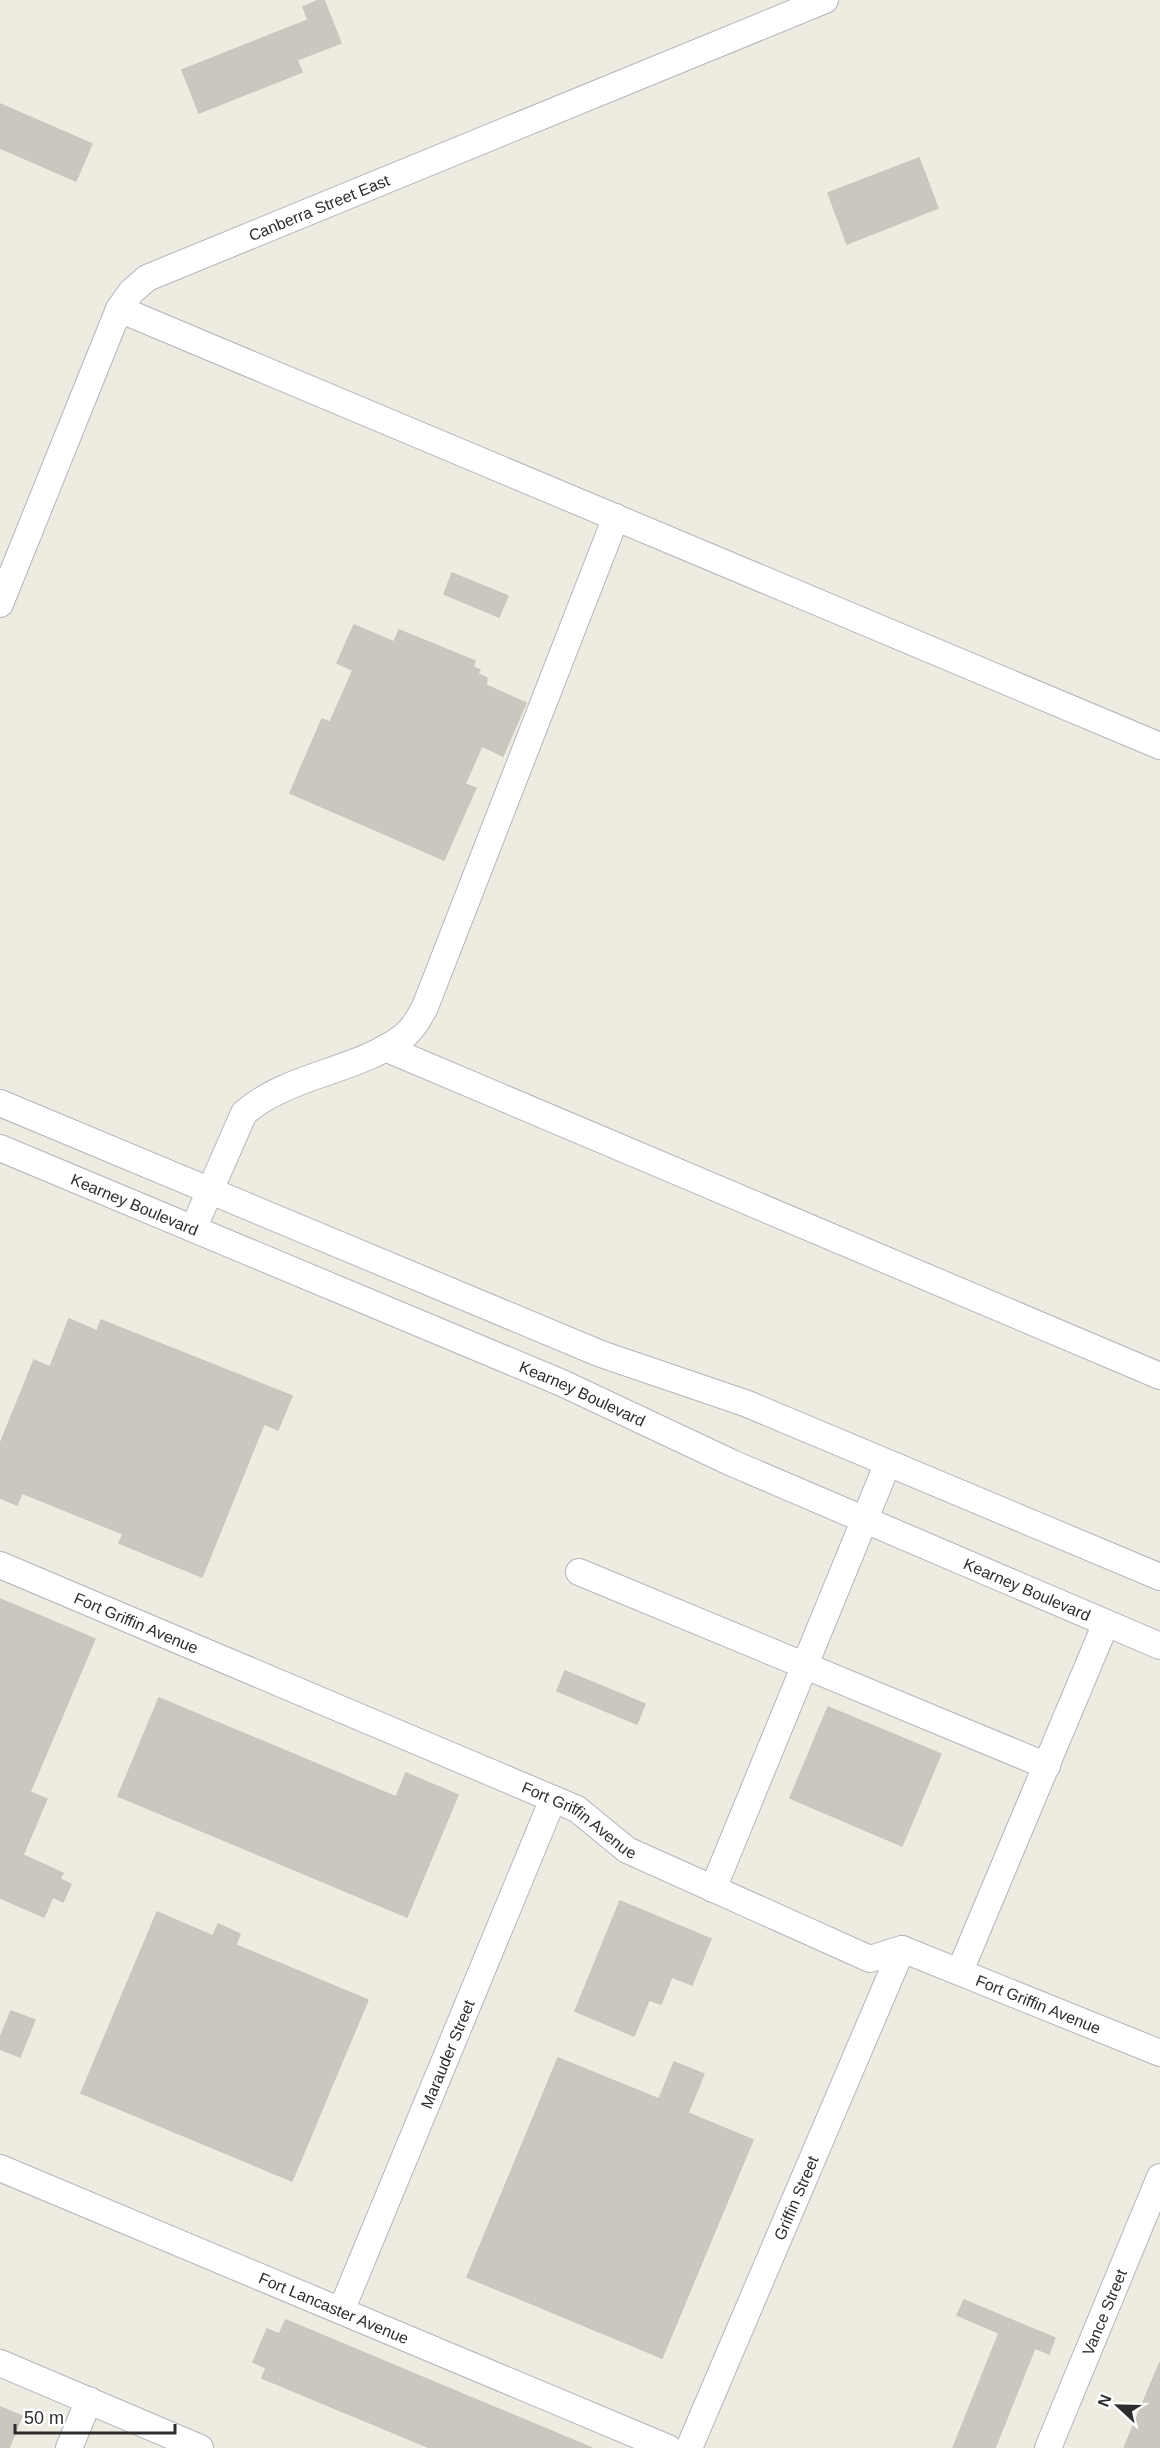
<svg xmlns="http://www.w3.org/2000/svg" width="1160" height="2448" font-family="Arial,sans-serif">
  <rect width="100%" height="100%" fill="#eeebe1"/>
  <g fill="#cac7c0" stroke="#c9c7bb" stroke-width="1.5">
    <polygon points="319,0 324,0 341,43 297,60 302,72 199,113 182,70 308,20 303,7"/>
    <polygon points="0,104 92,144 76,181 0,148"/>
    <polygon points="919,158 938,208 847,244 828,193"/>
    <polygon points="452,573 508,596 499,617 444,594"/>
    <polygon points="354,625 394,642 399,630 475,661 473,667 480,670 478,674 487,678 486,685 526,703 503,756 482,746 465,784 476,788 444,860 290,793 322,719 330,722 353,670 337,663"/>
    <polygon points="69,1319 97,1331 101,1320 292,1396 278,1430 264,1424 202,1577 119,1543 123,1534 22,1493 17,1505 0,1498 0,1444 34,1360 50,1367"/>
    <polygon points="0,1599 95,1639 30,1792 47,1799 23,1855 63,1873 60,1879 71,1884 63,1902 53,1897 44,1917 0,1898"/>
    <polygon points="565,1671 645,1704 637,1724 557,1691"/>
    <polygon points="159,1698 396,1797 406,1773 458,1795 407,1917 118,1796"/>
    <polygon points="828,1707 941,1754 902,1846 790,1798"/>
    <polygon points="620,1901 711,1939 692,1985 672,1977 661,2004 649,2000 634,2036 575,2011"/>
    <polygon points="157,1912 213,1936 218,1924 240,1934 236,1945 368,2000 292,2181 81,2093"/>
    <polygon points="11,2011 35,2020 20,2057 0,2049 0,2038"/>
    <polygon points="558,2058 659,2099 674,2062 704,2074 688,2113 753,2140 662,2358 467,2277"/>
    <polygon points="964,2300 1055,2338 1049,2354 1035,2348 995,2448 953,2448 999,2333 957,2315"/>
    <polygon points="286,2320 592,2448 430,2448 262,2378 266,2368 253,2362 267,2329 279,2334"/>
    <polygon points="1160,2362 1160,2448 1124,2448"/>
    <polygon points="0,2407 22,2416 9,2448 0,2448"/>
  </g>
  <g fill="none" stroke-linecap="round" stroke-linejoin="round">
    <g stroke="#b4b4bf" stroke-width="28">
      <g id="minor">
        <polyline points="119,309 1160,746"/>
        <path id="s1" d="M0,604L119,309L131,292L147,278L825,0"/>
        <polyline points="385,1048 1160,1376"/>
        <polyline points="0,1103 601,1354 745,1403 1160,1577"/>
        <path id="s2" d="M0,1148L562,1383L732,1463L1160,1646"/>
        <path d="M194,1227L244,1113C289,1074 356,1072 403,1037C413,1029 419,1018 425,1007L616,517"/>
        <path id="s3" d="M0,1565L577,1809L627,1850L870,1959L902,1949L1160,2053"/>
        <polyline points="579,1572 1047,1766"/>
        <polyline points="713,1889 887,1465"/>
        <polyline points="960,1971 1106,1623"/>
        <path id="s4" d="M0,2168L668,2448"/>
        <path id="s5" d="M341,2311L553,1799"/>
        <polyline points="0,2363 200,2448"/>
        <polyline points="69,2448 89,2400"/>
        <path id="s6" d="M689,2448L902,1949"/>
        <path id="s7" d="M1048,2448L1160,2177"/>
      </g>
    </g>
    <use href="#minor" stroke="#fff" stroke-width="26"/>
  </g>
  <g text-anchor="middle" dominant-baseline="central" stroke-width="6" stroke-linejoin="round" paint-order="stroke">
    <g font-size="16" fill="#2d2d2d" stroke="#fff">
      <text stroke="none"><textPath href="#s1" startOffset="546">Canberra Street East</textPath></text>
      <text stroke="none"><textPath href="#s2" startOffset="146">Kearney Boulevard</textPath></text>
      <text stroke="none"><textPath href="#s2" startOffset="632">Kearney Boulevard</textPath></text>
      <text stroke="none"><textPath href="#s2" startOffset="1118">Kearney Boulevard</textPath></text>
      <text stroke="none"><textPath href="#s3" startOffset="148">Fort Griffin Avenue</textPath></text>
      <text stroke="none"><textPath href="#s3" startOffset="634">Fort Griffin Avenue</textPath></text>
      <text stroke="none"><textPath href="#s3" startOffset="1138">Fort Griffin Avenue</textPath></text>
      <text stroke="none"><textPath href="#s5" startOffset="278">Marauder Street</textPath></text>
      <text stroke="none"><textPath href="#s6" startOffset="272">Griffin Street</textPath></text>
      <text stroke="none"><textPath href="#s4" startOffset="362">Fort Lancaster Avenue</textPath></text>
      <text stroke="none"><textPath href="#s7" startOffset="147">Vance Street</textPath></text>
    </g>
  </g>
  <g transform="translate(1118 2406) rotate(292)" stroke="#ffffff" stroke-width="4.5" paint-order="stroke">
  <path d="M0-4.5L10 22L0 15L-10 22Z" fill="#2d2d2d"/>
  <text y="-9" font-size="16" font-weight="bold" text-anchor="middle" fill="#2d2d2d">N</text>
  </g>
  <path d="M15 2424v9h160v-9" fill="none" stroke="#2d2d2d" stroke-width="3"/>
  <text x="24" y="2424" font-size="18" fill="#2d2d2d" stroke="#ffffff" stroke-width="4.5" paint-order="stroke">50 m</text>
</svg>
